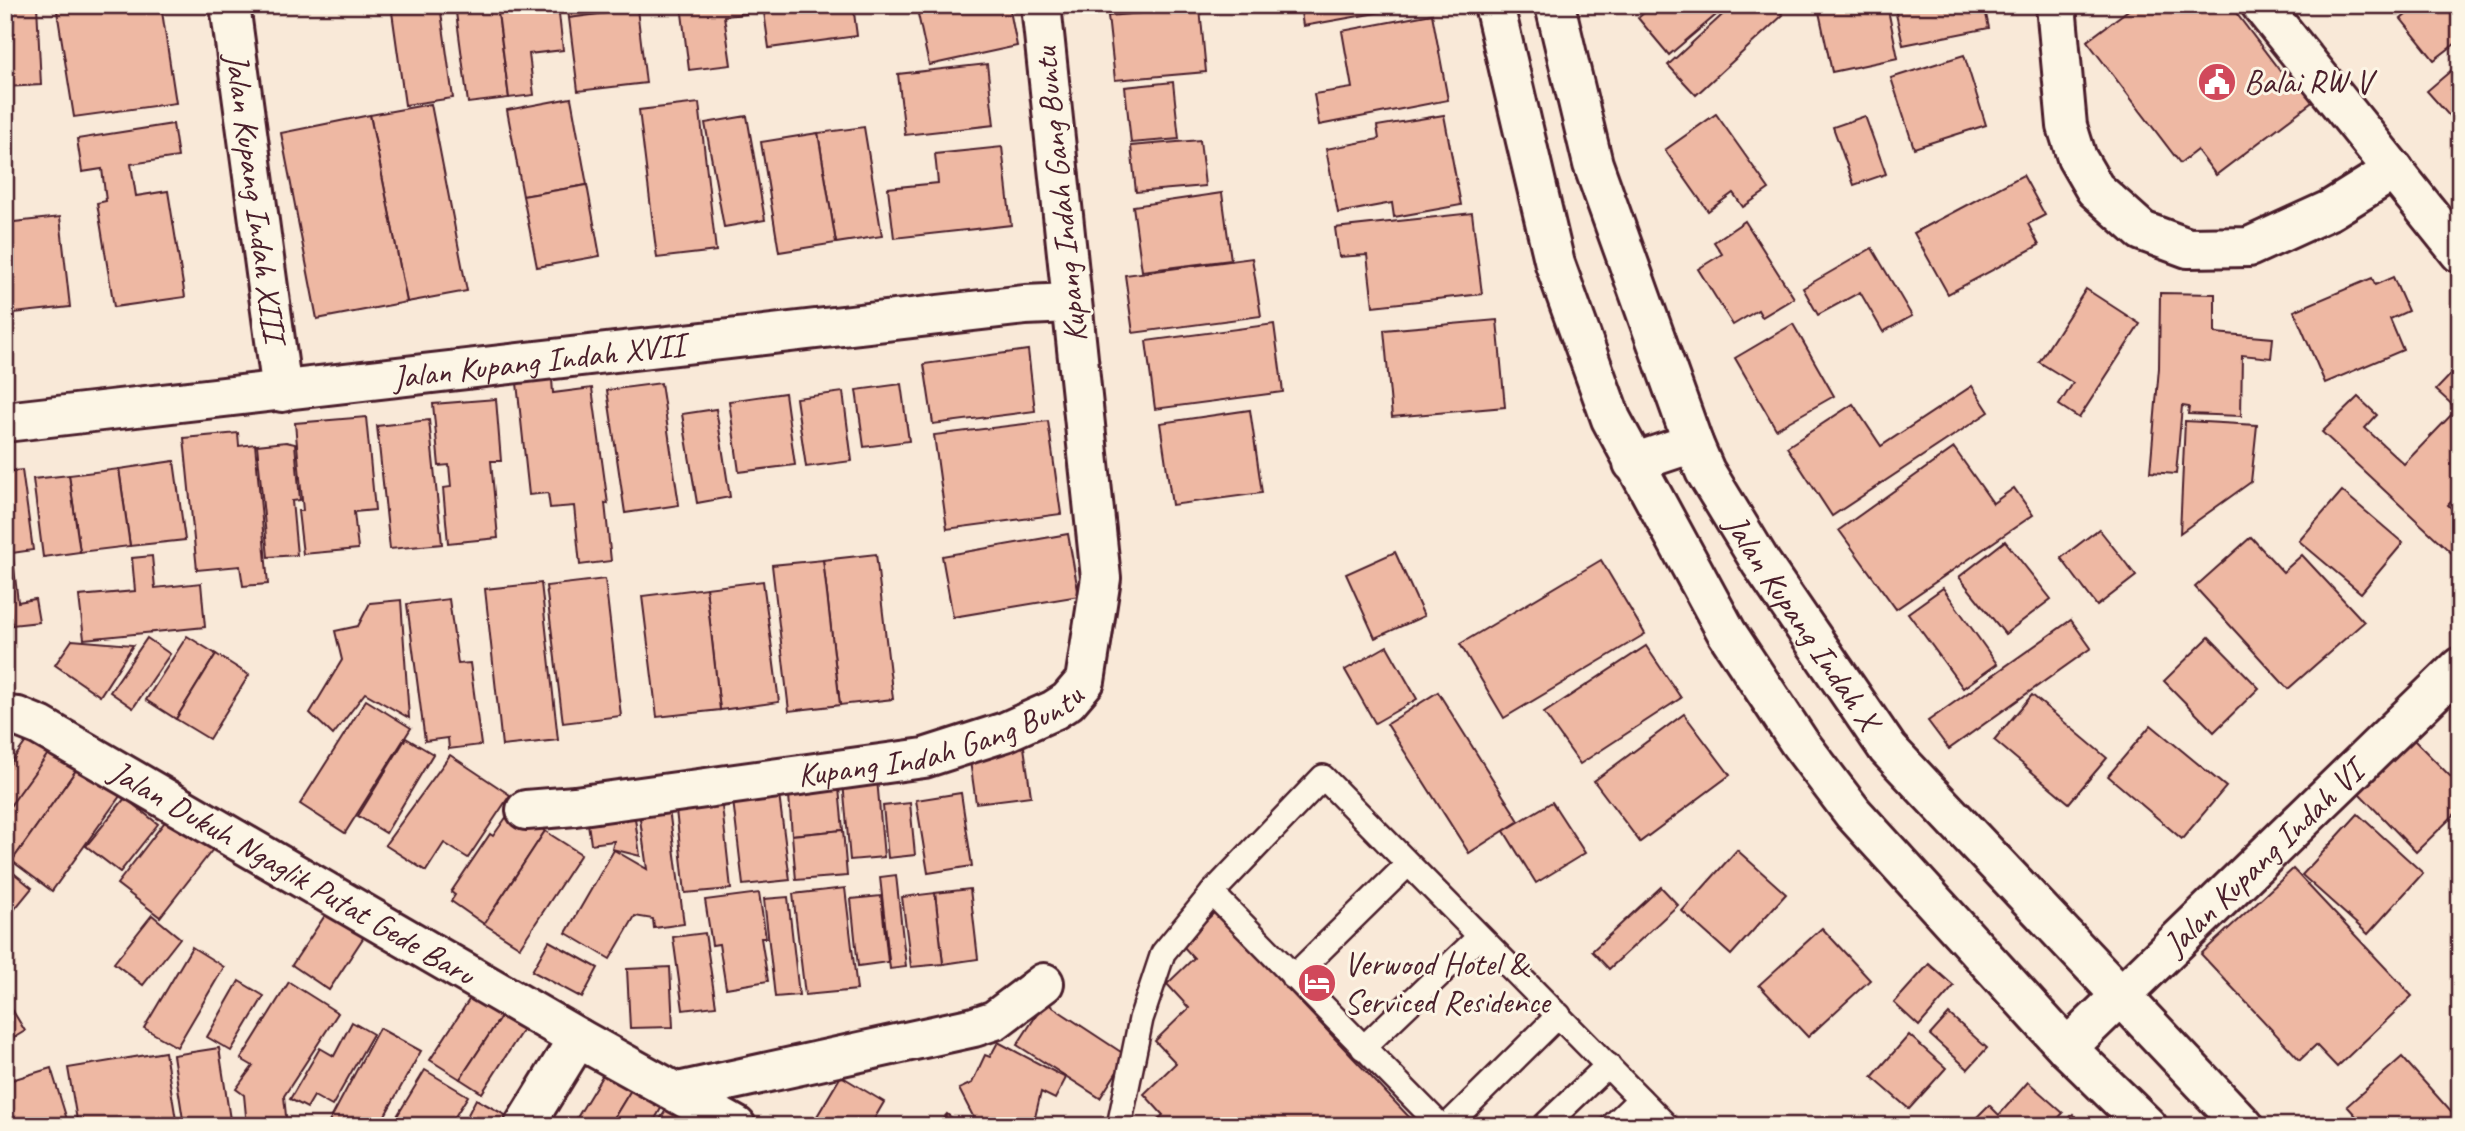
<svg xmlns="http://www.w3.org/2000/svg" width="2465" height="1131" font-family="Caveat,sans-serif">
  <rect width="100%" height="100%" fill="#f9e9d8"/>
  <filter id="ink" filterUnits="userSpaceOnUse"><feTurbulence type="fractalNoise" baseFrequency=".0143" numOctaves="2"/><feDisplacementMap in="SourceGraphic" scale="14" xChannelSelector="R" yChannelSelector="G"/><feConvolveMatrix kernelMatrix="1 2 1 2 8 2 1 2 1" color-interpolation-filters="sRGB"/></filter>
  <g filter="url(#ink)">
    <g fill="#eeb8a3" stroke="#4a1f2b" stroke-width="2">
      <polygon points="5,5 37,5 41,85 5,87"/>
      <polygon points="61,5 161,5 176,103 74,117 57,11 61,11"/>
      <polygon points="391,5 440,5 453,98 405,105"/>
      <polygon points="455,5 497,5 509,98 468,103"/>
      <polygon points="497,5 558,5 563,50 529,54 534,95 509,98"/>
      <polygon points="567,5 636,5 637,9 569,18"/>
      <polygon points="681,5 745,5 746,14 724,16 731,65 689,70"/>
      <polygon points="763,5 853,5 857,36 769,48"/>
      <polygon points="916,5 1009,5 1017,46 929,65"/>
      <polygon points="1300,5 1421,5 1303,26"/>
      <polygon points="1653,5 1708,5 1716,15 1669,55 1638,18"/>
      <polygon points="1733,5 1773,5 1783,15 1696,95 1668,65"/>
      <polygon points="1849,5 1887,5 1898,58 1832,72 1819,12"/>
      <polygon points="1894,5 1984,5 1989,28 1903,45"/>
      <polygon points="2135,5 2230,5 2280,71 2297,58 2324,93 2216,175 2197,150 2180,163 2087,41"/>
      <polygon points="2418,5 2460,5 2460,40 2434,60 2401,19"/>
      <polygon points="1200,8 1206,72 1115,80 1108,16"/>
      <polygon points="637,9 646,83 578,91 569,18"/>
      <polygon points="1432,14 1448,100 1319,125 1314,94 1352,88 1342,31"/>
      <polygon points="1964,55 1986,125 1914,148 1891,78"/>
      <polygon points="2460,63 2460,128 2427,91"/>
      <polygon points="987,64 994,125 905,135 898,74"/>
      <polygon points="1173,82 1179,139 1131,143 1125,87"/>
      <polygon points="571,98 587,185 523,196 507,110"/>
      <polygon points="699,103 716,251 657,258 639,110"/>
      <polygon points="431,104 467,291 407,302 370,115"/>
      <polygon points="1716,114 1769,189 1743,207 1733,193 1708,211 1665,150"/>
      <polygon points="370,115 407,302 317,319 281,133"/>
      <polygon points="1444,115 1461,205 1394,217 1392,203 1338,213 1326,149 1379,139 1377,126"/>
      <polygon points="747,116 765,220 724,227 705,123"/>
      <polygon points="1865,116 1886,174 1854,185 1833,127"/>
      <polygon points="173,124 178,157 131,164 136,196 168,191 185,297 114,307 97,203 106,201 102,169 82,172 77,139"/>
      <polygon points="864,127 882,236 836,243 818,133"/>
      <polygon points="818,133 836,243 779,252 761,142"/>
      <polygon points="1200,140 1205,186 1136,192 1131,146"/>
      <polygon points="1002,147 1011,225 894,238 888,188 938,183 935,154"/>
      <polygon points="2023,175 2045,215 2028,224 2039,245 1948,294 1914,233"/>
      <polygon points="587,185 600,256 537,267 523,196"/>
      <polygon points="1222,193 1231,260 1142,271 1133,206"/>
      <polygon points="1472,213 1482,294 1373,306 1367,255 1339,257 1335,228"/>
      <polygon points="60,217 70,307 5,314 5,223"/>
      <polygon points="1745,221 1794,298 1762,317 1758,310 1733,325 1698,269 1722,254 1714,242"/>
      <polygon points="1872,248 1912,316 1883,332 1860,292 1818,315 1803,288"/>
      <polygon points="1252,258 1261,316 1133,333 1125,275"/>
      <polygon points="2393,277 2408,311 2390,319 2403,350 2325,383 2294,311 2372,278 2375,285"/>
      <polygon points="2086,289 2140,324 2079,418 2059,405 2073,383 2039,362"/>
      <polygon points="2160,293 2215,294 2215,333 2273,338 2271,358 2242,355 2241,416 2188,414 2189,407 2182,406 2176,474 2150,472 2159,368"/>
      <polygon points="1497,320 1505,407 1392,417 1384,330"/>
      <polygon points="1274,324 1283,392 1155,409 1146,341"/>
      <polygon points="1793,324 1834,396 1776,429 1735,358"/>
      <polygon points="1028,350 1035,411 933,424 924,364"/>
      <polygon points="2459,366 2460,493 2448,505 2460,516 2460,561 2322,432 2358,397 2377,415 2365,428 2404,464 2457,409 2436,390"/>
      <polygon points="552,379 553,393 592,388 608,504 605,503 611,561 580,565 574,506 550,508 548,493 529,495 517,383"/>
      <polygon points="661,383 679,505 625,513 607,390"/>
      <polygon points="901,384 909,441 864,447 856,390"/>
      <polygon points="1972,386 1989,412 1832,516 1787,447 1853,404 1881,446"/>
      <polygon points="843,392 852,461 806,467 796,398"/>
      <polygon points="785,393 795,465 739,472 729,401"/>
      <polygon points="496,399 501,461 491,461 498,538 448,543 443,488 451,487 449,465 439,466 433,404"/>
      <polygon points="716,409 730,497 697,503 682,414"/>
      <polygon points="1250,410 1262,493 1172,505 1160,423"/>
      <polygon points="366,417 375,510 354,512 358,549 303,554 298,511 303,511 295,423"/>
      <polygon points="429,420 442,544 390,549 377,426"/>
      <polygon points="1048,421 1061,514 947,529 934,435"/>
      <polygon points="2185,421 2257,425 2251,482 2180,533"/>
      <polygon points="238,433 239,446 255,444 268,584 243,586 240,566 197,570 184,438"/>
      <polygon points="286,442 295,444 300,500 292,501 297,555 268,557 257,445"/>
      <polygon points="1954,448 1993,503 2014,488 2033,515 1896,609 1839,530"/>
      <polygon points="174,461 185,540 130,546 119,469"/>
      <polygon points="119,469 130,546 80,552 69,475"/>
      <polygon points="22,470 33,550 5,554 5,472"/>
      <polygon points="69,475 80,552 43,557 33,479"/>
      <polygon points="2342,491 2403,543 2361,593 2299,541"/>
      <polygon points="2099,529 2136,576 2097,606 2061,558"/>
      <polygon points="1068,534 1079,596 953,617 942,556"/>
      <polygon points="2251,537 2283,572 2302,555 2364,622 2288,689 2195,587"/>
      <polygon points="2005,541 2051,599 2005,634 1959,577"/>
      <polygon points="1395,552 1424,616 1375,638 1346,574"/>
      <polygon points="876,554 893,699 840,705 823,560"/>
      <polygon points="152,556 155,588 201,583 205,627 84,639 79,596 135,591 132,558"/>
      <polygon points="13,559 18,602 35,599 39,622 12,625 10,609 5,610 5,560"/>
      <polygon points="823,560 840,705 789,711 772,565"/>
      <polygon points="1601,560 1645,634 1504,718 1460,644"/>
      <polygon points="605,579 621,716 563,723 546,586"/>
      <polygon points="763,581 779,702 720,710 706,588"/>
      <polygon points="541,583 558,740 502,746 485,589"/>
      <polygon points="706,588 720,710 657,717 642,596"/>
      <polygon points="1943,588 1997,664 1963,688 1908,613"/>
      <polygon points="449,599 458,664 470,663 481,745 449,749 448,738 425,741 407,604"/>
      <polygon points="401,600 409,718 365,693 333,735 310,713 342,660 335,631 358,626 370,603"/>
      <polygon points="2071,620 2091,648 1949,749 1928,721"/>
      <polygon points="187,636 216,654 176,719 146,700"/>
      <polygon points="2209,637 2259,688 2214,732 2164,681"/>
      <polygon points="147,638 170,654 133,708 110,692"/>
      <polygon points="72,640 133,645 100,696 55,665"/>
      <polygon points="1387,646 1417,699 1375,723 1345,670"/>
      <polygon points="1646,646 1681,698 1580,764 1544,713"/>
      <polygon points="216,654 249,675 209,739 176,719"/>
      <polygon points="1438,692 1519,821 1469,853 1387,724"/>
      <polygon points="2032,695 2107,758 2069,803 1994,740"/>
      <polygon points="366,700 411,728 345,833 300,804"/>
      <polygon points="1684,714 1730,775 1640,842 1594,781"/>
      <polygon points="2151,725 2226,787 2182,839 2108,776"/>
      <polygon points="35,729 56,744 5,813 5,771"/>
      <polygon points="406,738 433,754 386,833 358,816"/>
      <polygon points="2412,738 2460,786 2460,809 2416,852 2357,791"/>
      <polygon points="53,747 79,766 12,861 5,857 5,813"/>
      <polygon points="1024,747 1031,796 976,803 969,754"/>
      <polygon points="450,755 510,795 468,858 444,843 426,871 385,845"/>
      <polygon points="79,766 120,796 52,891 12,861"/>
      <polygon points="838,778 843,830 792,835 788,782"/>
      <polygon points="877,779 884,857 850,860 843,782"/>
      <polygon points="961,793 972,866 928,873 916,800"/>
      <polygon points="779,795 790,880 743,885 733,800"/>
      <polygon points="125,798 158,824 120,872 86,846"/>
      <polygon points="1552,802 1585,853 1536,883 1504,831"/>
      <polygon points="633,803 640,856 612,849 614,841 591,844 586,810"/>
      <polygon points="910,803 915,855 888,858 883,806"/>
      <polygon points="722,806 731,889 685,893 676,810"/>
      <polygon points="512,809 545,831 484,924 451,901 455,895 451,892 490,834 493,836"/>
      <polygon points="669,809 684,924 654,928 653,919 635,916 610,959 566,933 614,850 647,869 639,812"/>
      <polygon points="174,810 217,844 160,917 117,884"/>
      <polygon points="2358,814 2423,873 2368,934 2302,875"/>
      <polygon points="843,830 847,876 796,880 792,835"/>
      <polygon points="545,831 581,854 520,947 484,924"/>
      <polygon points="1737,850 1786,894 1731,955 1682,911"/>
      <polygon points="5,866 32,888 5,921"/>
      <polygon points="2293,869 2412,996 2337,1067 2316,1045 2300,1060 2201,954"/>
      <polygon points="896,875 906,967 890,969 880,877"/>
      <polygon points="1661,887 1678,905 1609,969 1592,951"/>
      <polygon points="845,888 857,990 805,995 793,894"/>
      <polygon points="970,889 978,959 943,964 935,893"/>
      <polygon points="759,893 766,938 761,938 768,981 726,988 719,944 712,945 705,900"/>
      <polygon points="935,893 943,964 911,967 902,897"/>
      <polygon points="881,896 888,962 858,966 851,899"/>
      <polygon points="788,897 799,995 775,997 764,899"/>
      <polygon points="332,905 369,929 329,990 292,965"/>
      <polygon points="1215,912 1411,1119 1404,1126 1151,1126 1163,1115 1144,1094 1176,1063 1155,1041 1189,1008 1167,984 1194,958 1181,944"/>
      <polygon points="152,915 180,938 143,985 114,963"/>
      <polygon points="1822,928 1870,980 1808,1037 1759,985"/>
      <polygon points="705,933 716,1006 683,1010 673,937"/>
      <polygon points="549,941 598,968 582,998 532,971"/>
      <polygon points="192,947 224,967 177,1047 144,1028"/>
      <polygon points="1929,964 1954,986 1919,1026 1894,1003"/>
      <polygon points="670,967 673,1027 630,1028 627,969"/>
      <polygon points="239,981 264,996 231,1051 207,1037"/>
      <polygon points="289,982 338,1013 284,1096 287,1126 247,1126 244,1095 236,1089 253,1066 241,1059"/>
      <polygon points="478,986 508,1006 460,1079 430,1060"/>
      <polygon points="7,1001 25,1031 5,1043 5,1002"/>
      <polygon points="1045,1002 1127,1056 1100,1098 1017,1045"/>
      <polygon points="508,1006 529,1020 482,1093 460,1079"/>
      <polygon points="1949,1014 1987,1048 1968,1069 1930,1035"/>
      <polygon points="352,1022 373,1034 332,1106 314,1096 307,1108 290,1099 320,1048 334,1056"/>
      <polygon points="379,1028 421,1051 379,1126 327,1126"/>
      <polygon points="1909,1035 1946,1068 1909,1109 1872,1077"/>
      <polygon points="998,1042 1066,1078 1055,1099 1041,1092 1033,1126 978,1126 959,1089 972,1083 985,1055 990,1057"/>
      <polygon points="219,1048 231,1126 184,1126 173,1055"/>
      <polygon points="165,1052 177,1126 78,1126 68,1068"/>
      <polygon points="2402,1057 2460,1122 2460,1126 2365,1126 2347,1106"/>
      <polygon points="51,1068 69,1126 15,1126 5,1094 5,1082"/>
      <polygon points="607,1068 634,1085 609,1126 572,1126"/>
      <polygon points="425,1070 468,1096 449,1126 391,1126"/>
      <polygon points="841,1076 884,1102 870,1126 829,1126 816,1118"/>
      <polygon points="2028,1082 2063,1113 2051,1126 1968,1126 1989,1105 1999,1115"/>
      <polygon points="634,1085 664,1103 651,1126 609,1126"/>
      <polygon points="476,1099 516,1121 513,1126 462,1126"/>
      <polygon points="669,1105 691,1119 687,1126 656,1126"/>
      <polygon points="947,1114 962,1126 937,1126"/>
      <polygon points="2073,1114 2085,1126 2062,1126"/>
    </g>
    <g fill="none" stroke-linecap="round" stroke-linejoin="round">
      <g stroke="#4a1f2b" stroke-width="28">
        <g id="service">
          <polyline points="1212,893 1323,777 1667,1126"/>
          <polyline points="1293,977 1408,864"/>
          <polyline points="1363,1048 1479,937"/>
          <polyline points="1119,1126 1141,1019 1163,953 1212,893 1441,1126"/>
          <polyline points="1447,1126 1559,1015"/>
          <polyline points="1544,1126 1608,1065"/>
          <polyline points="1612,1126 1640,1099"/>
        </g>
      </g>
      <g stroke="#4a1f2b" stroke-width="44">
        <g id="minor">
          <path id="s1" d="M230,5L282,392"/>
          <polyline points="1494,5 1555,264 1611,419 1727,633 1799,742 1853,813 2067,1048 2147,1126"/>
          <path id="s2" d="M1555,5L1593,164L1693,443L1705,471L1761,563L1888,749L2244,1126"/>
          <polyline points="2056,5 2067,126 2077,158 2095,189 2142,231 2188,248 2249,247 2330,210 2394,170"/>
          <polyline points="2261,5 2460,253"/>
          <path id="s3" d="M5,422L1025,305L1071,303"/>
          <polyline points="1633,463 1693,443"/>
          <path id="s4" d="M5,716L18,717L40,726L578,1038L736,1126"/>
          <path id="s5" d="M526,810L575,806L924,758L1005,732L1054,710L1068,701L1085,681L1101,578L1041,5"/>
          <path id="s6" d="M2067,1048L2460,667"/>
          <polyline points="678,1092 974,1027 995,1020 1044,983"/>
          <polyline points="524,1126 578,1038"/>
        </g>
      </g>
      <use href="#service" stroke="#fcf5e5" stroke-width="23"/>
      <use href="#minor" stroke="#fcf5e5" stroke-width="38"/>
    </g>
  </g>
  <defs>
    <g id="civic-disc" transform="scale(2.0125)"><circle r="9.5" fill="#d1495b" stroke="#fcf5e5"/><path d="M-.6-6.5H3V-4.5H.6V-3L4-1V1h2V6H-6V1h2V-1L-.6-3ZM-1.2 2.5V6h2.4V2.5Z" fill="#fff"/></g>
    <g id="hotel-disc" transform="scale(2.0125)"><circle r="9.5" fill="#d1495b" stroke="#fcf5e5"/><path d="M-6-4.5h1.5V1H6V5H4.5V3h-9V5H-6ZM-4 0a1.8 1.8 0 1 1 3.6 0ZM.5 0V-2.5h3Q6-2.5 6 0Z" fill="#fff"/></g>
  </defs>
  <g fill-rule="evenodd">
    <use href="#civic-disc" x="2217" y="82"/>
    <use href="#hotel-disc" x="1317" y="983"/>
  </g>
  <g text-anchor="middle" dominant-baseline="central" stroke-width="6" stroke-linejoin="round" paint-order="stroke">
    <g font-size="33" fill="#4a1f2b" stroke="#fcf5e5" text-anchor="start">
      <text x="2244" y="82">Balai RW V</text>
      <text x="1344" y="964">Verwood Hotel &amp;<tspan x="1344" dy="38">Serviced Residence</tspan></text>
    </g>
    <g font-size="33" fill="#4a1f2b" stroke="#fcf5e5">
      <text transform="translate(1060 195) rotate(-96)">Kupang Indah Gang Buntu</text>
      <text stroke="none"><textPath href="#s1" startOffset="194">Jalan Kupang Indah XIII</textPath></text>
      <text stroke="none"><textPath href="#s3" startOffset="537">Jalan Kupang Indah XVII</textPath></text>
      <text stroke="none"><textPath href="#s2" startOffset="670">Jalan Kupang Indah X</textPath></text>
      <text stroke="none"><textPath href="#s5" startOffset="422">Kupang Indah Gang Buntu</textPath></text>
      <text stroke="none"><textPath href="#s6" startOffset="273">Jalan Kupang Indah VI</textPath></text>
      <text stroke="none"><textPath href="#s4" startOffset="329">Jalan Dukuh Ngaglik Putat Gede Baru</textPath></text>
    </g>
  </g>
  <rect width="2465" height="1131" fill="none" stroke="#fcf5e5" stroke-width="28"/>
  <rect x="14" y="14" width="2437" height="1103" fill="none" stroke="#4a1f2b" stroke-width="2.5" filter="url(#ink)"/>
</svg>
